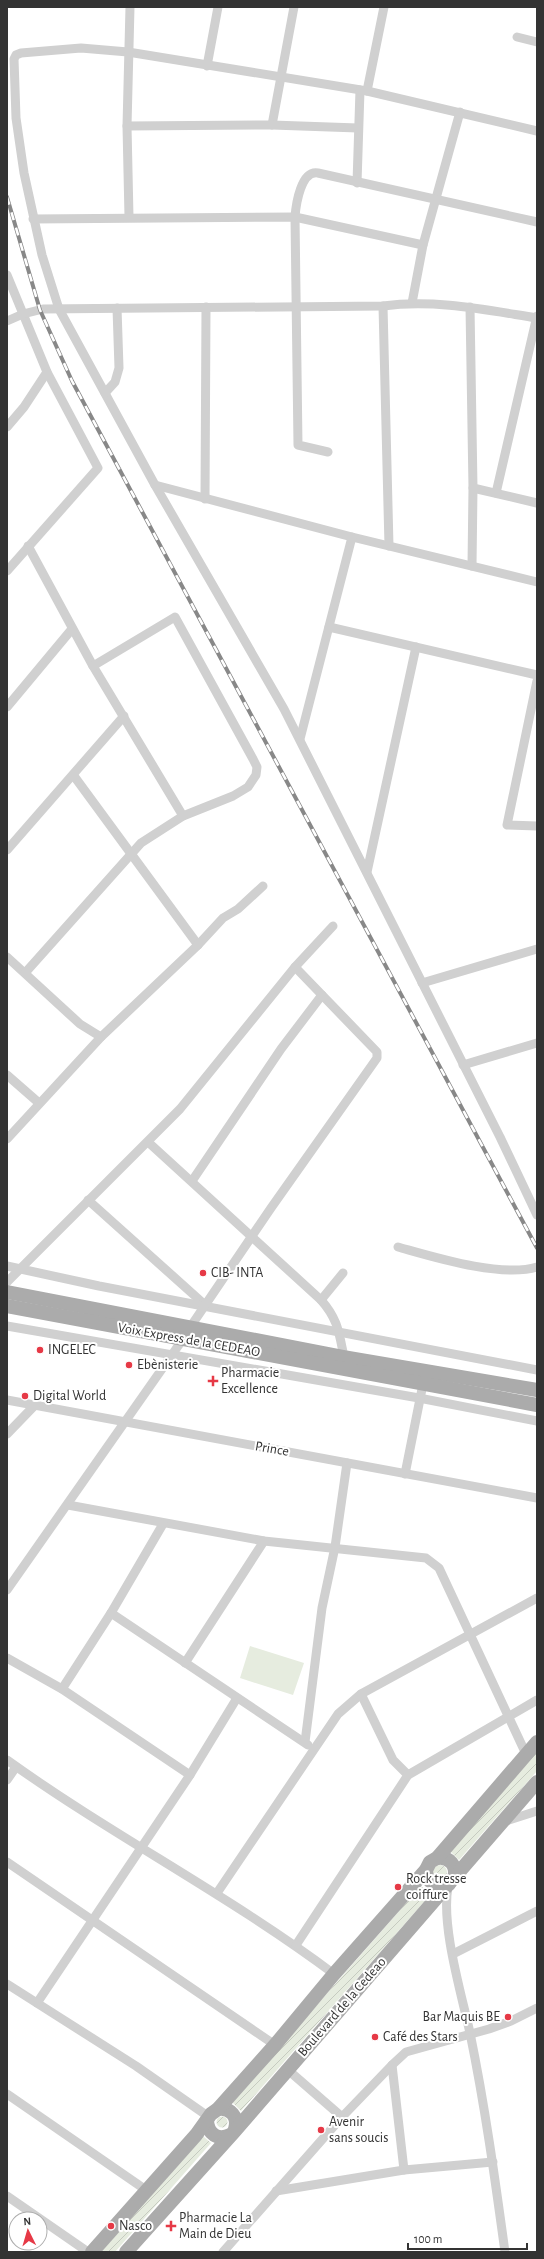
<svg xmlns="http://www.w3.org/2000/svg" width="544" height="2259" font-family="'Alegreya Sans',sans-serif">
  <defs>
    <pattern id="garden-furrows" width="10" height="10" patternUnits="userSpaceOnUse"><rect width="10" height="10" fill="#e6ecdf"/><path d="M-1 1l2-2M0 10L10 0M9 11l2-2" fill="none" stroke="#c6cbc0"/></pattern>
  </defs>
  <rect width="100%" height="100%" fill="#fff"/>
  <g fill="url(#garden-furrows)">
    <polygon points="537,1751 537,1771 459,1860 450,1851"/>
    <circle cx="440" cy="1872" r="7"/>
    <polygon points="421,1886 430,1895 241,2111 232,2102"/>
    <circle cx="222" cy="2122" r="5.5"/>
    <polygon points="203,2136 211,2143 115,2252 101,2252"/>
  </g>
  <polygon fill="#e6ecdf" points="250,1646 304,1663 293,1695 240,1678"/>
  <g fill="none" stroke-linecap="round" stroke-linejoin="round">
    <g stroke="#d0d0d0" stroke-width="9">
      <polyline points="517,37 537,42"/>
      <polyline points="207,66 218,7"/>
      <polyline points="367,91 384,7"/>
      <polyline points="272,125 294,7"/>
      <polyline points="127,126 272,125 358,128"/>
      <polyline points="537,131 367,91 128,52 81,48 21,53 16,55 14,59 16,118 24,173 42,255 59,309 155,485 284,709 500,1137 537,1215"/>
      <polyline points="357,183 360,90"/>
      <polyline points="129,217 127,126 130,7"/>
      <polyline points="33,219 295,217 423,245"/>
      <polyline points="7,275 47,372 98,468 7,571"/>
      <polyline points="412,303 423,245 460,112"/>
      <polyline points="383,306 389,546"/>
      <polyline points="470,307 473,488 472,566"/>
      <path d="M7,321L23,314L43,309L383,306C435,299 486,310 537,318"/>
      <polyline points="105,393 115,382 119,368 117,308"/>
      <polyline points="7,427 24,407 47,372"/>
      <path d="M328,452L298,445L295,217C296,204 301,170 318,173L537,222"/>
      <polyline points="155,485 352,537 537,582"/>
      <polyline points="473,488 537,503"/>
      <polyline points="496,493 537,316"/>
      <polyline points="205,499 206,307"/>
      <polyline points="28,546 93,666 183,816"/>
      <polyline points="329,627 537,675"/>
      <polyline points="537,681 507,825 537,826"/>
      <polyline points="7,707 72,629"/>
      <polyline points="300,739 352,537"/>
      <polyline points="74,776 198,945"/>
      <polyline points="7,850 124,716"/>
      <polyline points="367,872 416,647"/>
      <polyline points="7,957 80,1024 101,1037"/>
      <polyline points="25,973 141,843 183,816 233,796 248,787 256,775 257,767 253,759 175,617 93,666"/>
      <polyline points="422,983 537,949"/>
      <polyline points="463,1065 537,1043"/>
      <polyline points="7,1075 39,1103"/>
      <polyline points="7,1139 101,1037 198,945 223,918 238,909 263,886"/>
      <path d="M148,1142L321,1300C338,1319 339,1333 344,1357"/>
      <polyline points="192,1181 281,1049 322,995"/>
      <polyline points="88,1200 204,1304"/>
      <path d="M398,1247C434,1257 501,1278 537,1267"/>
      <polyline points="7,1266 99,1286 537,1370"/>
      <polyline points="7,1282 180,1109 295,967 333,926"/>
      <polyline points="321,1300 343,1273"/>
      <polyline points="7,1326 419,1398 537,1421"/>
      <polyline points="191,1326 271,1208 377,1058 377,1052 295,967"/>
      <polyline points="7,1400 537,1498"/>
      <polyline points="7,1434 35,1405"/>
      <polyline points="405,1474 423,1384"/>
      <polyline points="68,1505 264,1541 426,1558 439,1568 526,1754"/>
      <polyline points="7,1590 183,1339"/>
      <polyline points="111,1613 308,1745"/>
      <polyline points="7,1658 62,1689 190,1775"/>
      <polyline points="185,1663 264,1541"/>
      <polyline points="62,1689 111,1613 163,1524"/>
      <polyline points="361,1694 393,1760 408,1775"/>
      <polyline points="305,1742 322,1608 335,1547 347,1463"/>
      <path d="M7,1760C113,1836 230,1896 334,1974"/>
      <polyline points="7,1780 16,1767"/>
      <polyline points="503,1822 537,1811"/>
      <polyline points="7,1862 275,2045"/>
      <path d="M448,1887C441,1926 461,1992 470,2033C485,2106 495,2179 505,2252"/>
      <polyline points="217,1893 338,1714 361,1694 537,1598"/>
      <polyline points="296,1945 408,1775 537,1700"/>
      <polyline points="453,1954 537,1911"/>
      <polyline points="7,1984 136,2066 209,2117"/>
      <polyline points="37,2003 190,1775 237,1698"/>
      <polyline points="392,2065 404,2170"/>
      <polyline points="288,2070 342,2117"/>
      <polyline points="7,2094 146,2190"/>
      <polyline points="276,2191 404,2170 493,2162"/>
      <polyline points="7,2196 88,2252"/>
      <polyline points="223,2252 342,2117 392,2065 406,2052 489,2029 511,2021 537,2008"/>
    </g>
    <g stroke="#ababab" stroke-width="14">
      <polyline points="7,1292 344,1357 537,1390"/>
      <polyline points="7,1306 537,1405"/>
      <path d="M437,1858C449,1856 458,1866 454,1878"/>
      <path d="M426,1870C426,1882 437,1889 449,1884"/>
      <path d="M218,2109C230,2107 239,2117 235,2129"/>
      <path d="M207,2121C208,2134 218,2141 230,2135"/>
      <polyline points="92,2252 196,2135 211,2114 218,2109 275,2045 334,1974 426,1870 430,1862 437,1858 537,1742"/>
      <polyline points="126,2252 233,2133 537,1782"/>
    </g>
    <g stroke="#888" stroke-width="4">
      <polyline id="rail" points="7,197 40,310 72,381 537,1248"/>
    </g>
    <use href="#rail" stroke="#fff" stroke-width="2.5" stroke-dasharray="8" stroke-linecap="butt"/>
  </g>
  <g fill="#e63946" stroke="#fff" stroke-width="1.5">
    <circle cx="203" cy="1273" r="4"/>
    <circle cx="40" cy="1350" r="4"/>
    <circle cx="129" cy="1365" r="4"/>
    <path d="M211 1375h4v4h4v4h-4v4h-4v-4h-4v-4h4z"/>
    <circle cx="25" cy="1396" r="4"/>
    <circle cx="398" cy="1887" r="4"/>
    <circle cx="508" cy="2017" r="4"/>
    <circle cx="375" cy="2037" r="4"/>
    <circle cx="321" cy="2130" r="4"/>
    <circle cx="111" cy="2226" r="4"/>
    <path d="M169 2220h4v4h4v4h-4v4h-4v-4h-4v-4h4z"/>
  </g>
  <g text-anchor="middle" dominant-baseline="central" stroke-width="4" stroke-linejoin="round" paint-order="stroke">
    <g font-size="14" fill="#333" stroke="#fff" text-anchor="start">
      <text x="211" y="1273">CIB- INTA</text>
      <text x="48" y="1350">INGELEC</text>
      <text x="137" y="1365">Ebènisterie</text>
      <text x="221" y="1373">Pharmacie<tspan x="221" dy="16">Excellence</tspan></text>
      <text x="33" y="1396">Digital World</text>
      <text x="406" y="1879">Rock tresse<tspan x="406" dy="16">coiffure</tspan></text>
      <text x="500" y="2017" text-anchor="end">Bar Maquis BE</text>
      <text x="383" y="2037">Café des Stars</text>
      <text x="329" y="2122">Avenir<tspan x="329" dy="16">sans soucis</tspan></text>
      <text x="179" y="2218">Pharmacie La<tspan x="179" dy="16">Main de Dieu</tspan></text>
      <text x="119" y="2226">Nasco</text>
    </g>
    <g font-size="14" fill="#333" stroke="#fff">
      <text transform="translate(189 1340) rotate(10)">Voix Express de la CEDEAO</text>
      <text transform="translate(272 1449) rotate(10)">Prince</text>
      <text transform="translate(342 2007) rotate(-49)">Boulevard de la Cedeao</text>
    </g>
  </g>
  <rect width="544" height="2259" fill="none" stroke="#333333" stroke-width="16"/>
  <g transform="translate(28 2231) rotate(355)"><circle r="19" fill="#ffffff" stroke="#adadad"/>
  <path d="M0-3L7 15L0 10L-7 15Z" fill="#e63946"/>
  <text y="-6" font-size="11" font-weight="bold" text-anchor="middle" fill="#333333">N</text>
  </g>
  <path d="M408 2243v6h119v-6" fill="none" stroke="#333333" stroke-width="2"/>
  <text x="414" y="2243" font-size="12" fill="#333333" stroke="#ffffff" stroke-width="3" paint-order="stroke">100 m</text>
</svg>
